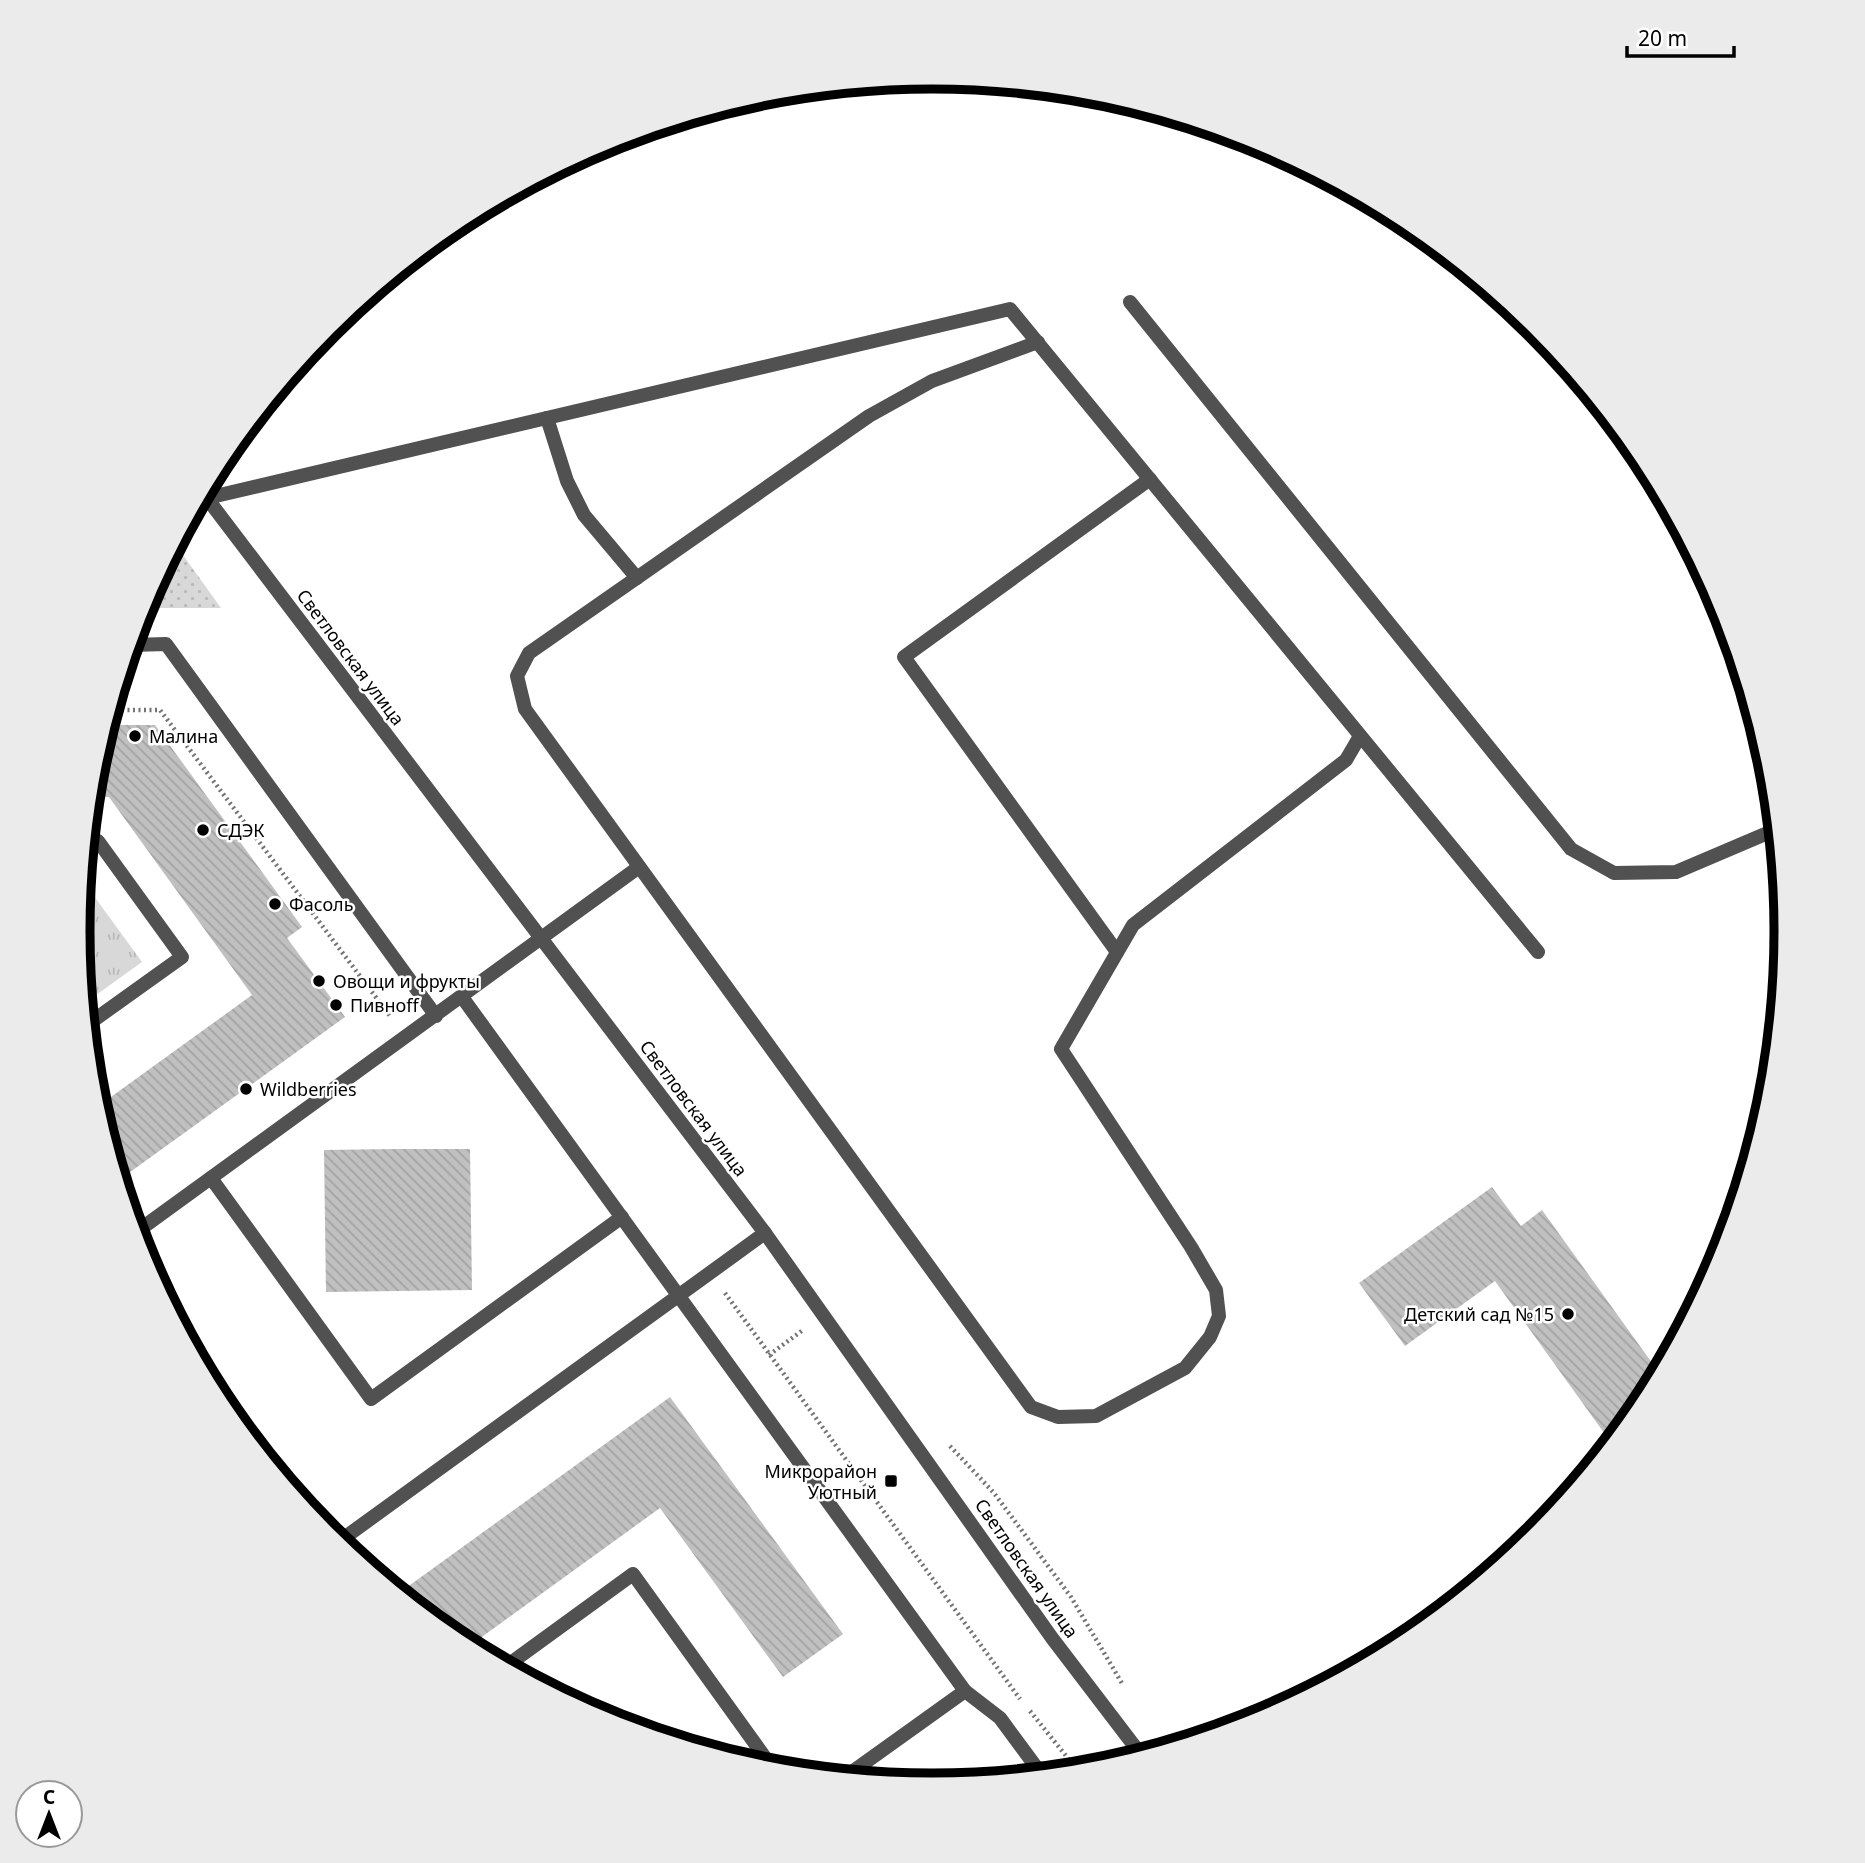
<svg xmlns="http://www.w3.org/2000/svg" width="1865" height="1863" font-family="'Noto Sans',sans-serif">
  <defs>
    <pattern id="grass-dots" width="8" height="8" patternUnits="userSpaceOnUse" patternTransform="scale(1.75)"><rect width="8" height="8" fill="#d8d8d8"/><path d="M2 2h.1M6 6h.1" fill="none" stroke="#b8b8b8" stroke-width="1.8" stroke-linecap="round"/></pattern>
    <pattern id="park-tufts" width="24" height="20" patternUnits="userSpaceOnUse" patternTransform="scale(1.75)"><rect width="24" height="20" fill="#d8d8d8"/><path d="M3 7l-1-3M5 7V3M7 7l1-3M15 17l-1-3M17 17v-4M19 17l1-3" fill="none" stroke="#b8b8b8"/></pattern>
    <pattern id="building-back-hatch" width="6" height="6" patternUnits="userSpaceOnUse" patternTransform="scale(1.75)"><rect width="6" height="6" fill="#c0c0c0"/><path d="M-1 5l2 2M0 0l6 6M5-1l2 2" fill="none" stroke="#a3a3a3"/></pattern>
  </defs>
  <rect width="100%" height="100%" fill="#fff"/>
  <polygon fill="url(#grass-dots)" points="175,544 221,608 142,608"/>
  <polygon fill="url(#park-tufts)" points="83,881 142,962 85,1003 78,931"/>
  <g fill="url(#building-back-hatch)">
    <polygon points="106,725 155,725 302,927 287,938 345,1017 119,1180 97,1107 252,995 109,797 91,797 95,764"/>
    <polygon points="396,1149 470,1149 472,1290 326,1292 324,1150"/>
    <polygon points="1492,1187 1521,1226 1542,1210 1660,1374 1643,1407 1612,1444 1495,1281 1405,1346 1359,1283"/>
    <polygon points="670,1397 843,1634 783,1677 660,1508 468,1647 457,1642 399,1593"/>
  </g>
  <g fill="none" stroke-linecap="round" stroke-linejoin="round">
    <g stroke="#737373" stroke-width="4.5" stroke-dasharray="2 3.5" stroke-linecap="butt">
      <polyline points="111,710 160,710 390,1016"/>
      <polyline points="725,1293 1020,1699"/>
      <polyline points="769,1355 803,1330"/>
      <polyline points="950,1446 994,1493 1071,1597 1123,1685"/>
      <polyline points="1030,1711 1079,1772"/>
    </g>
    <g stroke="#515151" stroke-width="14">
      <polyline points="1130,302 1571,849 1614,873 1676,872 1777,829"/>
      <polyline points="1038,342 932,381 869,416 529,653 517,676 525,709 1031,1407 1058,1417 1096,1416 1185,1368 1210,1337 1219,1316 1216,1290 1191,1247 1061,1049 1133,925 1346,760 1360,736"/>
      <polyline points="547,418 567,481 584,515 637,578"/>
      <polyline points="207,498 1010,309 1538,952"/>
      <polyline points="131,645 166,644 436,1016"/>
      <polyline points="87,841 98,841 182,957 87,1025"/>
      <polyline points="1117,952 904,657 1150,479"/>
      <polyline points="462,997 965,1691 1000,1718 1042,1775"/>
      <polyline points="211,1178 371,1399 622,1217"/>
      <polyline points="135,1233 639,867"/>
      <polyline points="337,1543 765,1233"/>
      <polyline points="505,1667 633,1574 774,1770"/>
      <polyline points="845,1777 965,1691"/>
    </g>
    <polyline stroke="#515151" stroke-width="14" points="203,493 765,1233 1052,1638 1142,1756"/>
  </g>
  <g fill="#000" stroke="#fff" stroke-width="2.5">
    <circle cx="135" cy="736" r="7"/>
    <circle cx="203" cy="830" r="7"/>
    <circle cx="275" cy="904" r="7"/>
    <circle cx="319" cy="981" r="7"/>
    <circle cx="336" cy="1005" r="7"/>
    <circle cx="246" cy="1089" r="7"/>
    <circle cx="1568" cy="1314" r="7"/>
    <rect x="884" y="1474" width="14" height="14" rx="3.5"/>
  </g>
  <g text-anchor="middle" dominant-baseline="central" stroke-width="5" stroke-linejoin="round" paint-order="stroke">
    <g font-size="18" fill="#000" stroke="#fff">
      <text transform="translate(351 657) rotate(53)">Светловская улица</text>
      <text transform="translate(694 1108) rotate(53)">Светловская улица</text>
      <text transform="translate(1027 1568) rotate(55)">Светловская улица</text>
    </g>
    <g font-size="18" fill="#000" stroke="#fff" text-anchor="start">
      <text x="149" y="736">Малина</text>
      <text x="217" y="830">СДЭК</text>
      <text x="289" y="904">Фасоль</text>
      <text x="333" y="981">Овощи и фрукты</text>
      <text x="350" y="1005">Пивноff</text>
      <text x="260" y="1089">Wildberries</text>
      <text x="1554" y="1314" text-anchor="end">Детский сад №15</text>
      <text x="877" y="1471" text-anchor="end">Микрорайон<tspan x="877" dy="21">Уютный</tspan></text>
    </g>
  </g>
  <path d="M0 0H1865V1863H0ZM90 931a842 842 0 1 1 1684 0a842 842 0 1 1-1684 0Z" fill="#ebebeb" fill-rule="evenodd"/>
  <path fill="none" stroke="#000" stroke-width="9" d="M90 931a842 842 0 1 1 1684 0a842 842 0 1 1-1684 0Z"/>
  <g transform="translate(49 1814)"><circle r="33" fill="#ffffff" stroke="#999999" stroke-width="2"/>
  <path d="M0-5L12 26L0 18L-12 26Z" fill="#000000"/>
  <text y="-10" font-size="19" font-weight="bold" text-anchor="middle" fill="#000000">С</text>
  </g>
  <path d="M1627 46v10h107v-10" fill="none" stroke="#000000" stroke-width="3.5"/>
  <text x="1638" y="46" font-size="21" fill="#000000" stroke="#ffffff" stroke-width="5" paint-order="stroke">20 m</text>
</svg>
